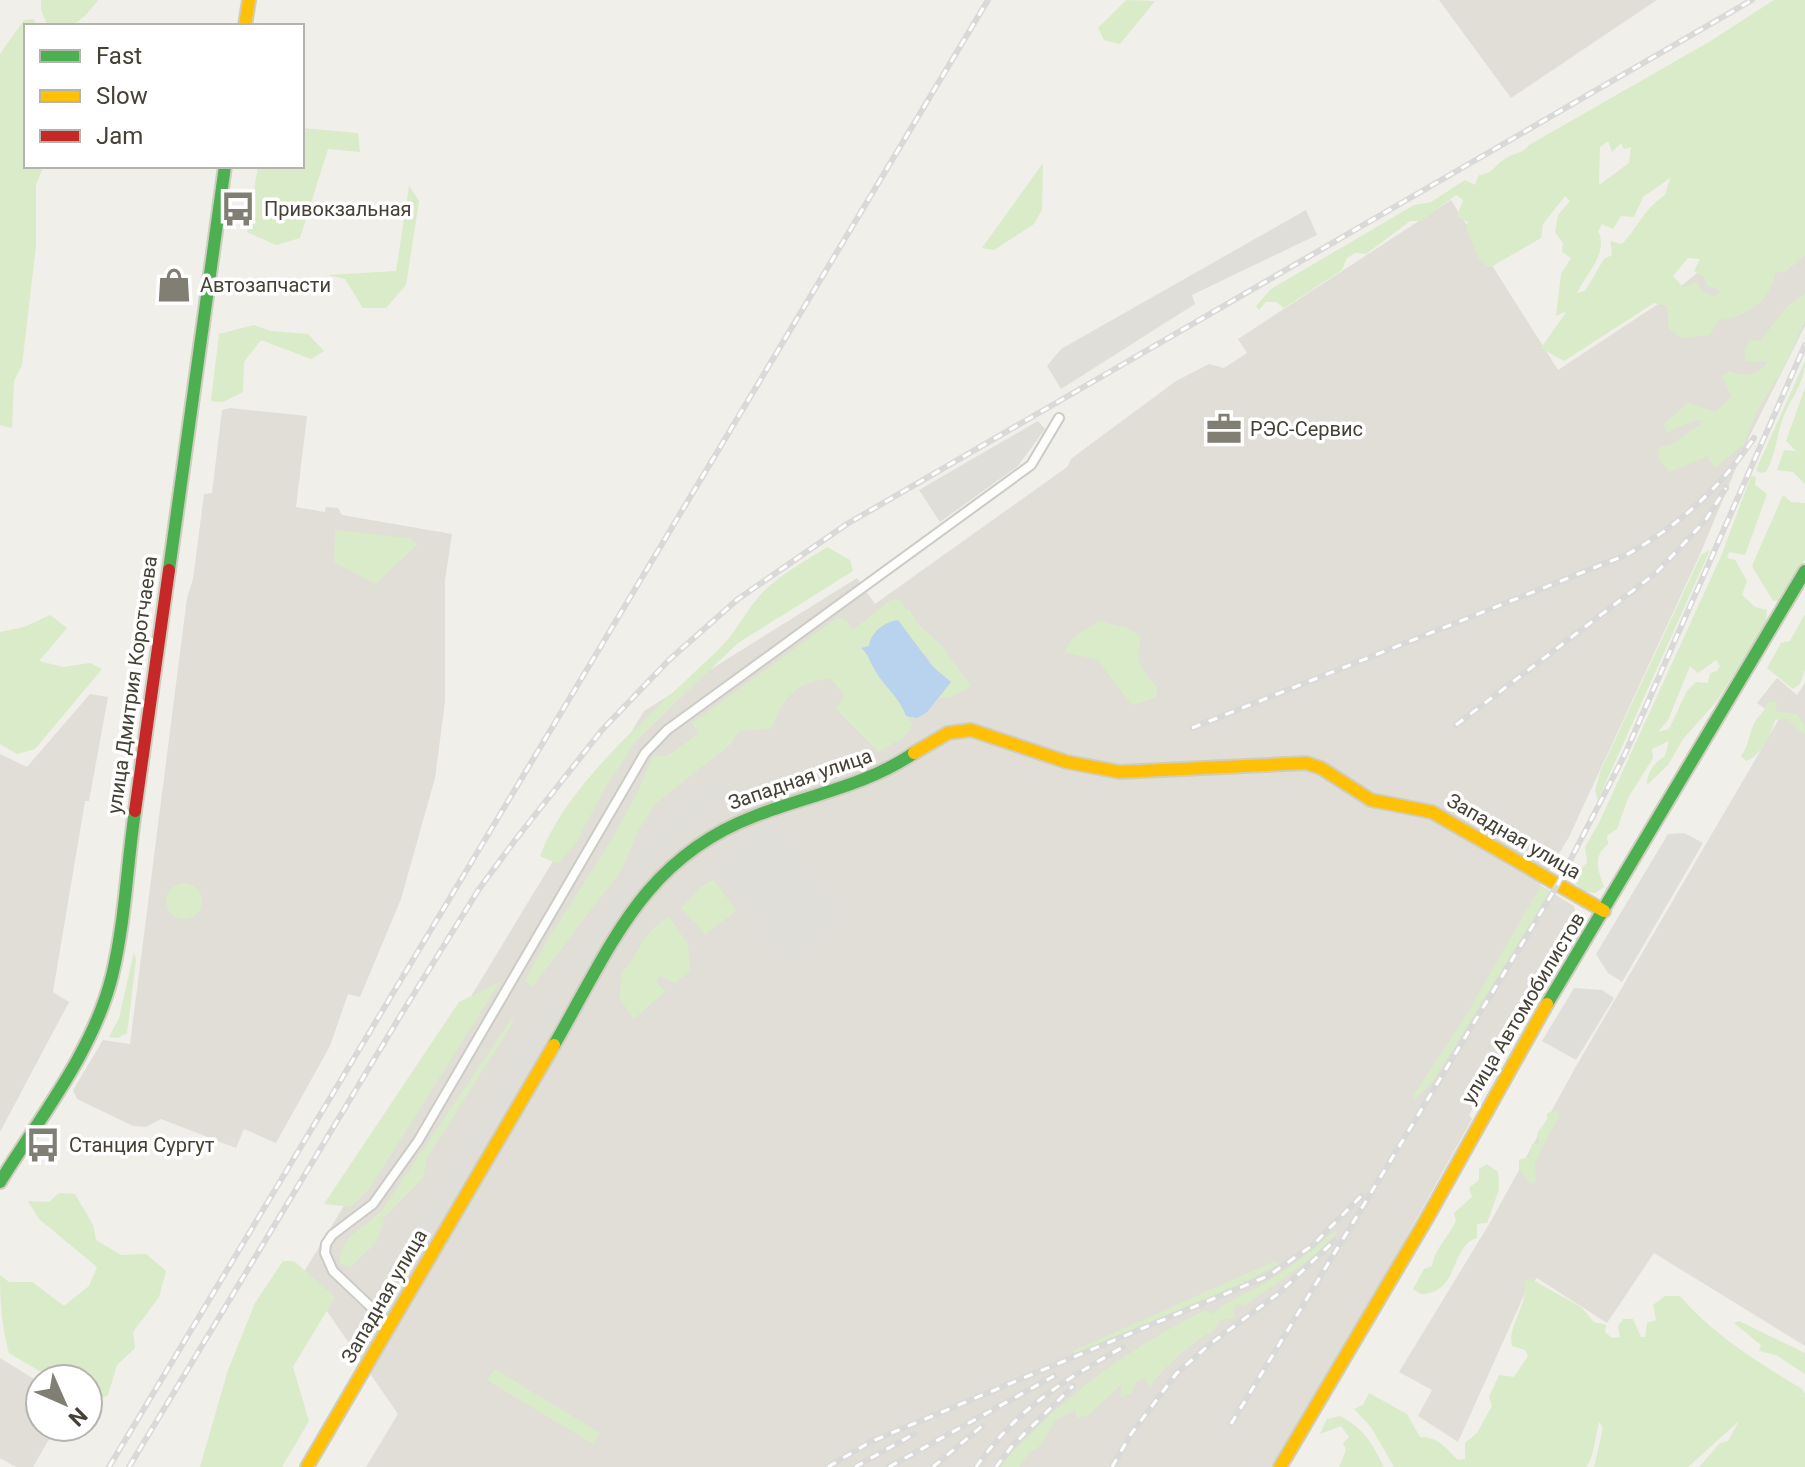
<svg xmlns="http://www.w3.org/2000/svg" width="1805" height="1467" font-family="Roboto,sans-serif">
  <rect width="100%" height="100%" fill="#f0efe9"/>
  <g fill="#e0ded7">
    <polygon points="1439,0 1657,0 1511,98"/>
    <polygon points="1451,200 1558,370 1658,304 1719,256 1805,206 1805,326 1749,437 1701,552 1569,837 1540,885 1574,906 1578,926 1469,1115 1472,1119 1390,1267 1272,1467 366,1467 398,1414 302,1275 644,711 857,578 875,604 1067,467 1072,458 1176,381 1209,364 1224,368 1247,353 1238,339"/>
    <polygon points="230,408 307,416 296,507 325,512 326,507 338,508 342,515 452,534 445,580 445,702 435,778 401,899 360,997 348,994 330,1046 276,1143 244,1129 236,1148 161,1119 146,1127 133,1126 77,1099 73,1090 103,1040 130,1044 187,598 193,579 204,494 212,493 222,410"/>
    <polygon points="1777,678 1797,695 1805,683 1805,1346 1654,1253 1607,1323 1537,1278 1525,1293 1458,1442 1418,1416 1432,1390 1399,1372 1491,1221 1575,1068 1779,719 1757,703"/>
    <polygon points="90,694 108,697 89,801 85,801 53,992 69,1002 0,1132 0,754 27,767"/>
    <polygon points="0,1358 34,1379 34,1391 40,1396 40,1427 56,1427 33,1467 16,1467 0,1458"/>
  </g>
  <g fill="#d9ebc9" fill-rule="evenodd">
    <path d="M41,0H98C84,19 72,32 47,24L41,10Z"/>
    <polygon points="1126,0 1155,1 1120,44 1104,40 1098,28"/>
    <path d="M1774,0H1805V255L1787,271L1775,273C1771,300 1746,318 1719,320L1709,335L1681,338L1669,329L1667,306L1654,303L1564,361L1541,348L1567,311L1556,316L1561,274L1571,258L1562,252L1563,243L1555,232L1558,215L1570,201L1565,196L1543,224L1541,238L1489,268L1479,259L1466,229L1468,222L1457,217L1463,200L1456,195L1421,221H1410L1366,254L1355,253L1347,258L1342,270L1284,308L1276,302H1266L1259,310L1256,306L1271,289L1414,205L1431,202L1465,180L1475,185L1479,175C1494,174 1495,164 1506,158C1516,152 1521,155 1529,145L1709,42ZM1608,141L1612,152L1621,143L1624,149L1631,147L1629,163L1599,185L1600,147ZM1670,178L1665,195C1644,209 1639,226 1622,244L1610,241L1612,255L1604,259L1585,291L1577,293C1586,274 1609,253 1598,231L1602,224L1613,229L1621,216L1634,217L1643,197ZM1688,258L1700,259L1694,271L1704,277L1707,286L1720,290L1716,297L1702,291L1696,282L1683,287L1673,276Z"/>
    <polygon points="33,19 38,26 26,26 26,166 44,166 36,184 36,246 22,365 14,381 12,428 0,425 0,54 24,20"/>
    <polygon points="302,128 358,133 360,152 328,149 300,238 276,245 247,232 258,166 302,166"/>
    <polygon points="1043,163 1042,210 1034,224 994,250 982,248"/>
    <polygon points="409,186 419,201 406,285 386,308 363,308 345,279 328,275 396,271"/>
    <path d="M1805,294V321L1784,367L1757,411L1744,444L1715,468L1708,456L1669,472L1660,461L1658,447L1672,444L1705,421L1696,420L1666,433L1664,424L1688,403L1716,412L1731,396L1722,376L1729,371C1744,377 1758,377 1767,362L1746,361L1744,351L1750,340L1760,341L1787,306Z"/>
    <polygon points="254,325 271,331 308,334 324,351 311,359 261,340 244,362 243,392 223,402 211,401 219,334"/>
    <path d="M1805,361C1805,384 1791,397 1783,418C1776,436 1776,455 1766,472L1760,473L1756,470Z"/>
    <polygon points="1805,388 1805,484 1793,472 1777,470 1784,450 1796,451 1786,441"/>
    <path d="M1751,476L1756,477L1755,485L1767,494L1745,555L1729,552L1727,558L1735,560L1747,581L1742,595L1755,607L1767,610L1766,624L1716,702L1683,739L1668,765L1647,785C1647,772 1654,763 1665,756L1669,741L1652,749L1653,758L1628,798L1617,829L1607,836L1608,844C1592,857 1598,870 1604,887L1595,893L1583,891L1570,878L1587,863L1585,847L1600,821L1722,554ZM1716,660L1720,666L1717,671L1710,673L1708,683L1696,682L1687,691L1669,729L1658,732L1668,720L1690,666L1698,673Z"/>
    <polygon points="1783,495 1791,502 1805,503 1805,559 1782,600 1773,601 1752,566"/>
    <polygon points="335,530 409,538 418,544 376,584 334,562"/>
    <path d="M827,547L850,560L853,571L738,643L637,740L604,790L576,843L558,864L540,856C568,780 663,704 720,648C738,630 748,606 766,589C783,573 807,560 827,547Z"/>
    <polygon points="1710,550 1598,800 1595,791 1600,772 1701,555"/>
    <path d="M892,599L902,601L906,610L909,609L917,623L940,644L971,686L949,698H939L951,682L933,667L927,655L869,646L862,648L871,657L874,670L890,687L913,725L904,737L879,752L836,709L844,695L831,679C797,680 783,698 771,729L739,731L730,745L656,803L639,829L621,871L532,987L525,981C564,903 623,838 653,755L667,756L698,734L692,723L837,618L847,620L852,630Z"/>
    <polygon points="1805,614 1805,669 1800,684 1793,689 1767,668 1781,643 1790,641"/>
    <polygon points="50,615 67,628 39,661 63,667 90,663 102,669 35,749 17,754 0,744 0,632 24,627"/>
    <path d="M1099,621L1128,628L1141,637C1135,660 1141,670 1157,687L1156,698L1131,705L1098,660L1064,652L1073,637Z"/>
    <path d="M1768,702H1777L1776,711L1797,714L1805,727V735L1786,719L1775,720C1771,735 1761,756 1746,761L1741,756C1749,746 1748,736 1754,724C1758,715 1765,712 1768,702Z"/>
    <polygon points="714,880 737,911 705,934 681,908 701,886"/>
    <circle cx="184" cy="901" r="18"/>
    <polygon points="1540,887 1549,889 1545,900 1432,1083 1414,1100 1413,1096 1465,1017"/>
    <path d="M669,917L688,944L690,970L676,983L659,976L656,982L666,991L634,1019L620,1000L621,973C644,950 638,934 669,917Z"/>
    <polygon points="134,952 136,960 127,1033 118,1038 109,1037 119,1018"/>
    <polygon points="500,982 370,1188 351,1207 324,1204 459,1002"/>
    <path d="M514,1015L511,1026L427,1158L423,1178L385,1217L376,1243L351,1267L340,1264C339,1235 364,1229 382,1210Z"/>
    <polygon points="1557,1111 1559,1116 1535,1163 1536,1182 1531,1184 1519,1169 1519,1160 1530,1156 1532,1144 1539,1144 1537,1133 1547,1120 1547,1113"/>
    <path d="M1487,1164L1498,1172L1499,1189L1487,1223L1477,1224V1238C1450,1245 1459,1295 1420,1294L1413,1289L1424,1269L1432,1266C1435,1248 1448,1238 1456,1221L1454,1213L1472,1197L1469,1188L1479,1180V1169Z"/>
    <path d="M59,1193L75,1194L93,1225L96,1240L121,1255L146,1254L166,1271L159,1297L133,1332L135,1348L117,1365L108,1395L88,1406V1379H53L9,1353C2,1327 0,1302 0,1275L9,1282H32L64,1306L89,1286L97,1267L39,1219L28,1201L49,1202Z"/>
    <path d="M1336,1230V1235C1308,1264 1277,1282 1244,1306L1237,1304L1233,1309L1235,1318L1219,1321L1214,1331C1196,1338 1161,1369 1150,1387L1145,1379L1136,1382L1132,1393L1121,1397V1385L1087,1416L1077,1418L1075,1410L1056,1420L1039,1447L1029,1453L1019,1467H999C1061,1398 1123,1351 1205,1310L1212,1314C1229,1299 1247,1294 1266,1282C1291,1268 1314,1249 1336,1230Z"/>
    <polygon points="283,1261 294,1261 335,1297 293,1367 309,1421 282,1467 200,1467 228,1370 255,1303"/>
    <polygon points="1275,1261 1279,1264 1219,1296 1076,1354 1073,1351"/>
    <path d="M1529,1278L1581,1307L1594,1322L1606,1325L1605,1332L1612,1338L1620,1337L1618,1326L1623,1319H1633L1641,1337H1645L1647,1323L1656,1320L1653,1305L1665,1296H1680C1713,1335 1759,1363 1802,1389L1805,1394V1467H1699L1720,1443L1728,1441L1739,1421L1688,1467H1594L1603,1428L1599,1422C1595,1436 1595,1455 1586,1467H1394L1371,1427L1354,1409L1363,1405L1369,1393L1407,1414L1420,1437C1439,1437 1445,1448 1458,1460L1465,1459V1443L1477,1433L1492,1406L1489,1397L1499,1375L1514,1377L1528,1356L1525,1350L1512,1346C1507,1324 1529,1306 1524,1283Z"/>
    <polygon points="1739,1321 1805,1353 1805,1374 1776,1355 1759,1351 1761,1345 1734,1323"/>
    <polygon points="495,1369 600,1433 593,1444 487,1380"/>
    <path d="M1340,1416C1364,1428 1373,1445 1384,1467H1339L1346,1450L1343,1443L1349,1437L1341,1426L1320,1434L1327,1419Z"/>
  </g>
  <g fill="#dfded9">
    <polygon points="1306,210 1317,235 1192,295 1195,304 1061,389 1047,366 1061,349"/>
    <polygon points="1038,421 1045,429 1018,466 940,522 919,490"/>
    <polygon points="721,779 729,788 674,833 650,862 582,975 572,969 640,855 666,825"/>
    <polygon points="769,821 844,914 788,960 763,930 766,927 749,906 711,868"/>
    <polygon points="1684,833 1703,843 1622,982 1608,973 1596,954 1668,834"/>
    <polygon points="1574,988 1602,990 1614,998 1576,1060 1542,1041"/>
    <polygon points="553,1000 564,1006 409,1264 399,1258"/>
  </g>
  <path fill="#b9d2ed" d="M898,620L933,667L951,682L927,712L917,718L906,716C899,696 884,687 875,670C869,661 870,656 861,648L869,646C871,632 884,622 898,620Z"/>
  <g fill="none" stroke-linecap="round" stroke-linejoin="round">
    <g stroke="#cccbc5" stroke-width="12">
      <polyline id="street" points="390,1325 333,1271 325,1253 326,1244 332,1235 373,1204 418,1141 645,753 667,730 1031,465 1059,418"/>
    </g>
    <g stroke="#cfcdc0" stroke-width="16">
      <g id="fast">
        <polyline points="169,570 225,166"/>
        <polyline points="1547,1004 1805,571"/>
        <path d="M554,1045C611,947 642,859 755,816C808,795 866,786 914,753"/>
        <path d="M0,1182C40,1117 93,1052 112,976C125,923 127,865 135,811"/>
      </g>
    </g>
    <g stroke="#cfcdc0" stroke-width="16">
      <g id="slow">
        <polyline points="245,26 249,0"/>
        <polyline points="914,753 948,733 971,730 1067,762 1120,772 1306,763 1321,768 1371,800 1432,812 1604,911"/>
        <polyline points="307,1467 554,1045"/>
        <polyline points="1280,1467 1426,1220 1547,1004"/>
      </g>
    </g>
    <g stroke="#cfcdc0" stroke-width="16">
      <polyline id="jam" points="135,811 169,570"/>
    </g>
    <use href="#street" stroke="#fdfdfc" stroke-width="8"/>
    <use href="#fast" stroke="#4caf50" stroke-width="12"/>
    <use href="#slow" stroke="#ffc107" stroke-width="12"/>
    <use href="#jam" stroke="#c62828" stroke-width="12"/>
    <g stroke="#d9d9d8" stroke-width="6">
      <g id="rail">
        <polyline points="1456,725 1656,573 1705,521 1726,488"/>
        <path d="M1192,728L1626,555C1680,525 1719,489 1754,438"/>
        <polyline points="1231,1424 1558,884 1625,754 1805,345"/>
        <polyline points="109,1467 988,0"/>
        <polyline points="129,1467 402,1013 479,889 516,839 602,730 669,660 738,599 847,524 1752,0"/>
        <polyline points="828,1467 870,1442 1268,1276 1313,1245 1361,1196"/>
        <polyline points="855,1467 914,1434"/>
        <polyline points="889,1467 1054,1376"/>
        <polyline points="933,1467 982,1426"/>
        <path d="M976,1467C1019,1407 1060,1383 1123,1347"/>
        <polyline points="996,1467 1013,1445 1073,1386"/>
        <polyline points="1112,1467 1131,1434 1176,1374 1210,1344 1279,1293 1334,1241"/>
      </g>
    </g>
    <use href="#rail" stroke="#fff" stroke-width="3" stroke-dasharray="9" stroke-linecap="butt"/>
  </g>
  <defs>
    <g id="bus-bare" transform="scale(2.76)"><path d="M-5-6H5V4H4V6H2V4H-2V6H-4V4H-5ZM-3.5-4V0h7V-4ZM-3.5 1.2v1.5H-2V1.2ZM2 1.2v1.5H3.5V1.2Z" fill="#817e74" stroke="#fff" stroke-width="2.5" paint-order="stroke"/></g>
    <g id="shop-bare" transform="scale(2.76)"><path d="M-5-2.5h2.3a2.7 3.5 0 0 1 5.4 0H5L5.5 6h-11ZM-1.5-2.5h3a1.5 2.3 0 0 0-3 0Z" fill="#817e74" stroke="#fff" stroke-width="2.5" paint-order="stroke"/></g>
    <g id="office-bare" transform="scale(2.76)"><path d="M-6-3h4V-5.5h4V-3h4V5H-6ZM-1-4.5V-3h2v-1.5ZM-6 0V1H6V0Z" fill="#817e74" stroke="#fff" stroke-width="2.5" paint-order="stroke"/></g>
  </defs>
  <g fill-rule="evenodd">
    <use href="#bus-bare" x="238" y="209"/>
    <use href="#shop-bare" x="174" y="285"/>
    <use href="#office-bare" x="1224" y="429"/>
    <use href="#bus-bare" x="43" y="1145"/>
  </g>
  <g text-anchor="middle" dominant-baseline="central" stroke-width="7" stroke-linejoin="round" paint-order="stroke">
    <g font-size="20" fill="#454135" stroke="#fff" text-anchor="start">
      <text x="264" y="209">Привокзальная</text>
      <text x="200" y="285">Автозапчасти</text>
      <text x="1250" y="429">РЭС-Сервис</text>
      <text x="69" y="1145">Станция Сургут</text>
    </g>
    <g font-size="20" fill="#454135" stroke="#fff">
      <text transform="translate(132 685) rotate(-82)">улица Дмитрия Коротчаева</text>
      <text transform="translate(800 779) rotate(-19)">Западная улица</text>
      <text transform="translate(1514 836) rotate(30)">Западная улица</text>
      <text transform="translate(1523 1008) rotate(-59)">улица Автомобилистов</text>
      <text transform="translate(384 1296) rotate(-60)">Западная улица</text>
    </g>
  </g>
  <rect x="24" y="24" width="280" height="144" fill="#ffffff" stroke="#b5b3ae" stroke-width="2"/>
  <rect x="40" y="50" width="40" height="12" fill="#4caf50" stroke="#b5b3ae" stroke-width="2"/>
  <text x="96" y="64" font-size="24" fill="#454135">Fast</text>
  <rect x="40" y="90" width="40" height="12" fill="#ffc107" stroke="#b5b3ae" stroke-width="2"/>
  <text x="96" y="104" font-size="24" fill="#454135">Slow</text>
  <rect x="40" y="130" width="40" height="12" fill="#c62828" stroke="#b5b3ae" stroke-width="2"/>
  <text x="96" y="144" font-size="24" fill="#454135">Jam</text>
  <g transform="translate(64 1403) rotate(135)"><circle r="38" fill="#ffffff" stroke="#b5b3ae" stroke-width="2"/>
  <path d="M0-6L14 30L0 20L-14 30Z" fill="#817e74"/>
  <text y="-12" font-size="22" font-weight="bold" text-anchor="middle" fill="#454135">N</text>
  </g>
</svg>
